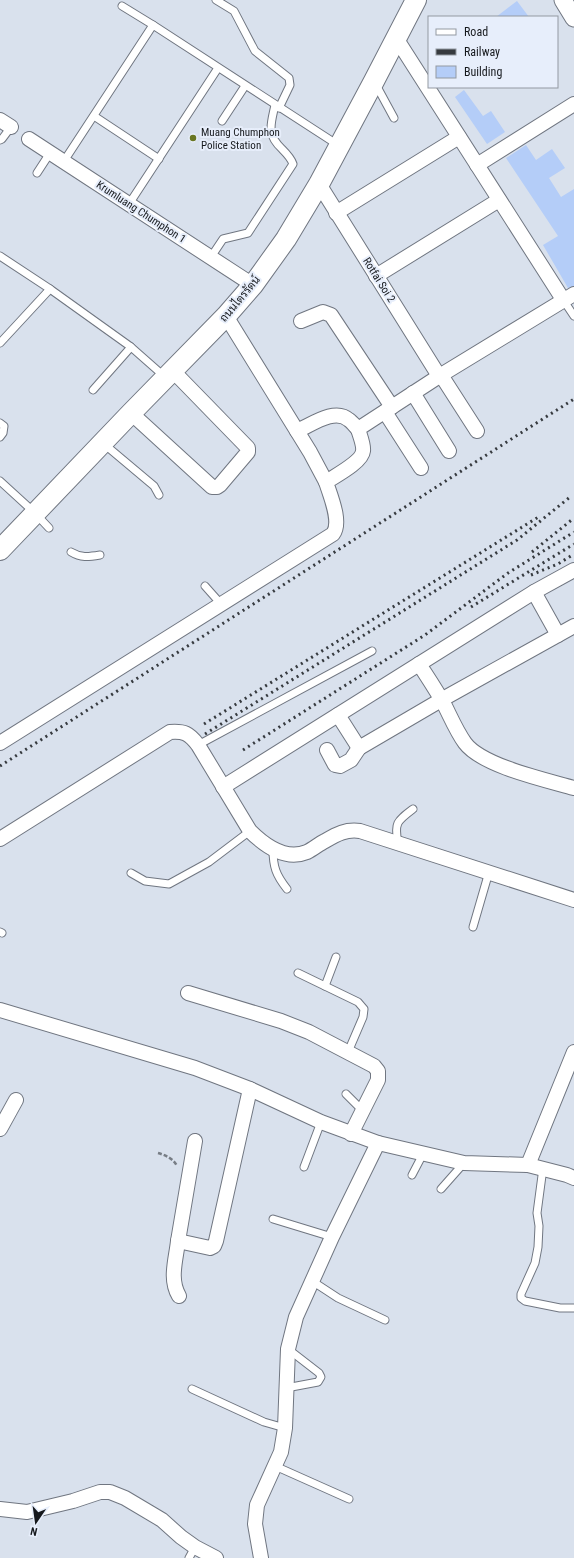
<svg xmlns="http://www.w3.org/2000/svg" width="574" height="1558" font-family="'Roboto Condensed',Sarabun,sans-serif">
  <rect width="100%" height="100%" fill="#d9e1ed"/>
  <g fill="#b4cdf8">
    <polygon points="517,1 529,17 496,17"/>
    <polygon points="464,90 483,116 491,111 505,132 487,144 455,97"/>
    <polygon points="526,145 536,160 552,149 565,168 549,178 561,197 574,189 574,286 568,288 543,245 558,236 506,158"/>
  </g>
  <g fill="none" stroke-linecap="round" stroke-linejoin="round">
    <g stroke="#707681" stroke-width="9">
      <g id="service">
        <polyline points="216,0 234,11 255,51 289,78 290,85 279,108"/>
        <polyline points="122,6 153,25"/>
        <polyline points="375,83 394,118"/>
        <polyline points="94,116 159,159"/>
        <polyline points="222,121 245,86"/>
        <polyline points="0,140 2,139 11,127"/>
        <polyline points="64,161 153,25 338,145"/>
        <polyline points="37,173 50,153"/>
        <polyline points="129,204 218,68"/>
        <polyline points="0,256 50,289"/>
        <path d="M211,257L223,239L248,233L293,164C291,158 287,154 282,149C266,134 271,124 275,105"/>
        <polyline points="564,301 574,316"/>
        <polyline points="0,343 50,289 131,347 165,377"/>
        <polyline points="93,390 131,347"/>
        <polyline points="0,423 4,426 3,433 0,437"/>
        <polyline points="104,444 154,486 159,495"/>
        <polyline points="0,481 35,513 49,528"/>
        <path d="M71,552C81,558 88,557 100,555"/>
        <polyline points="205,586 221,604"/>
        <polyline points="198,745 372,651"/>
        <path d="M398,843C394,823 397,821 413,809"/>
        <path d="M273,849C273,867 276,875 287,889"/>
        <polyline points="131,873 145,881 169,884 209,862 250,831"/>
        <polyline points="473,927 489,872"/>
        <polyline points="0,932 2,933"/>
        <polyline points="298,973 358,1002 364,1009 363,1017 348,1052"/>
        <polyline points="325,986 336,957"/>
        <polyline points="346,1094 363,1111"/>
        <polyline points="304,1167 321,1122"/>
        <polyline points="543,1168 537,1213 539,1226 538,1247 535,1263 521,1294 521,1298 525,1301 560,1308 574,1308"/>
        <polyline points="412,1175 423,1154"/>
        <polyline points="441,1189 464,1163"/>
        <polyline points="273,1219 332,1237"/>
        <polyline points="312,1281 338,1298 385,1320"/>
        <polyline points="286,1388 318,1382 321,1377 319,1373 288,1349"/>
        <polyline points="192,1389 264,1422 285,1428"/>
        <polyline points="275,1466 349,1499"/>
        <polyline points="189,1558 195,1547"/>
      </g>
    </g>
    <g stroke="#707681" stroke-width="16">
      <g id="minor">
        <polyline points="396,38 564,301"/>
        <polyline points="0,120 11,127"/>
        <polyline points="29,139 253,285"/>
        <polyline points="477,165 574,104"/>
        <polyline points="319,184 439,376"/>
        <polyline points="336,213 459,137"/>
        <polyline points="376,276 499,200"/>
        <polyline points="226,316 310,452 326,482"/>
        <polyline points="301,321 323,312 331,315 392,407"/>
        <polyline points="441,375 477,431"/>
        <polyline points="413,393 449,451"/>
        <polyline points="385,412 421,468"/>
        <polyline points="131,413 212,487 217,487 220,485 248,452 248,448 173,371"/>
        <path d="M297,431C311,425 335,407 349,420C352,422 355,426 358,429"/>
        <polyline points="534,592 558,635"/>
        <path d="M419,664C428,678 437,691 445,706C451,718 457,732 465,743C482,766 546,780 574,788"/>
        <polyline points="338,715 359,748 441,700 574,626"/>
        <path d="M0,743L333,534C342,522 330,495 326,482C335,476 362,462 363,451C364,445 360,436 358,429L441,375L574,294"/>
        <polyline points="327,750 335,765 340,766 351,760 359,748"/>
        <polyline points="223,787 534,592 574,570"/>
        <path d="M0,839L170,732C184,731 189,733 198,745L250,831C264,845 285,861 307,852C313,849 319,844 325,841C337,834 346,829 360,831L574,900"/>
        <polyline points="188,993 281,1021 309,1032 374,1066 378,1071 378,1080 351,1134"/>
        <polyline points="0,1010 195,1068 250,1089 321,1122 378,1143 464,1163 528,1165 567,1175 574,1178"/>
        <polyline points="0,1129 16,1100"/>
        <polyline points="195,1141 178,1241 210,1248 214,1246 216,1241 250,1089"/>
        <polyline points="528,1165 574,1052"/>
        <path d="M178,1241C176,1260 169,1279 179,1296"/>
        <polyline points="0,1509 27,1512 73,1501 100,1492 110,1492 125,1498 162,1520 181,1537 195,1547 216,1558"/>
        <polyline points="261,1558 255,1524 257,1505 281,1452 285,1428 288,1349 296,1317 332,1237 378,1143"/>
      </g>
    </g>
    <g stroke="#707681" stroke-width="19">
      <polyline id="tertiary" points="563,0 574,18"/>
    </g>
    <g stroke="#707681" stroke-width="22">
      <polyline id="secondary" points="0,550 131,413 226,316 253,285 286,239 319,184 374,81 416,0"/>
    </g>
    <path stroke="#777d85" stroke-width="2.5" stroke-dasharray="4 2" stroke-linecap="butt" d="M158,1153C165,1155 174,1159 177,1166"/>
    <use href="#service" stroke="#fff" stroke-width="7"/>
    <use href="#minor" stroke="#fff" stroke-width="14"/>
    <use href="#tertiary" stroke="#fff" stroke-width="17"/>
    <use href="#secondary" stroke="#fff" stroke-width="20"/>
    <g stroke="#363a3f" stroke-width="3" stroke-dasharray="2 4" stroke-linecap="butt">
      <polyline points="532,552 574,518"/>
      <polyline points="531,575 558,564 574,554"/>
      <polyline points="471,607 574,544"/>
      <polyline points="204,724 540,516"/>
      <polyline points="205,734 517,540 570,497"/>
      <polyline points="243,750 425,635 508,573 574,532"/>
      <polyline points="0,766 574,399"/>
    </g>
  </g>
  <circle fill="#697622" stroke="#e7eefb" stroke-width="1.5" cx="193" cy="138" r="4"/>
  <g text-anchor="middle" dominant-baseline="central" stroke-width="4" stroke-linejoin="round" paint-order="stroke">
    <g font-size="11" fill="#16191d" stroke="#e7eefb" text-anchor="start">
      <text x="201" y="132">Muang Chumphon<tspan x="201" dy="13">Police Station</tspan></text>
    </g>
    <g font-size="11" fill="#16191d" stroke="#e7eefb">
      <text transform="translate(141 212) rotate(33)">Krumluang Chumphon 1</text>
      <text transform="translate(379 280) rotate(58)">Rotfai Soi 2</text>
      <text transform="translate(240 299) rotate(-50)">ถนนไตรรัตน์</text>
    </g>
  </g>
  <rect x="428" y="16" width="130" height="72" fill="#e7eefb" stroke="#9399a2"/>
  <rect x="436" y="29" width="20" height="6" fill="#ffffff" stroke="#9399a2"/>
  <text x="464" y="36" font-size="12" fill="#16191d">Road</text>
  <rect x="436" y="49" width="20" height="6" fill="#363a3f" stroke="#9399a2"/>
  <text x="464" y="56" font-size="12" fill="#16191d">Railway</text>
  <rect x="436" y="66" width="20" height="12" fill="#b4cdf8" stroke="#9399a2"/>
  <text x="464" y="76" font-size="12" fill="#16191d">Building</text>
  <g transform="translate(36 1522) rotate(193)" stroke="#e7eefb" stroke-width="3" paint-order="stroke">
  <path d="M0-3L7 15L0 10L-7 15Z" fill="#16191d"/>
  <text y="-6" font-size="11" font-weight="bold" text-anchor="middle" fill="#16191d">N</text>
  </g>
</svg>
